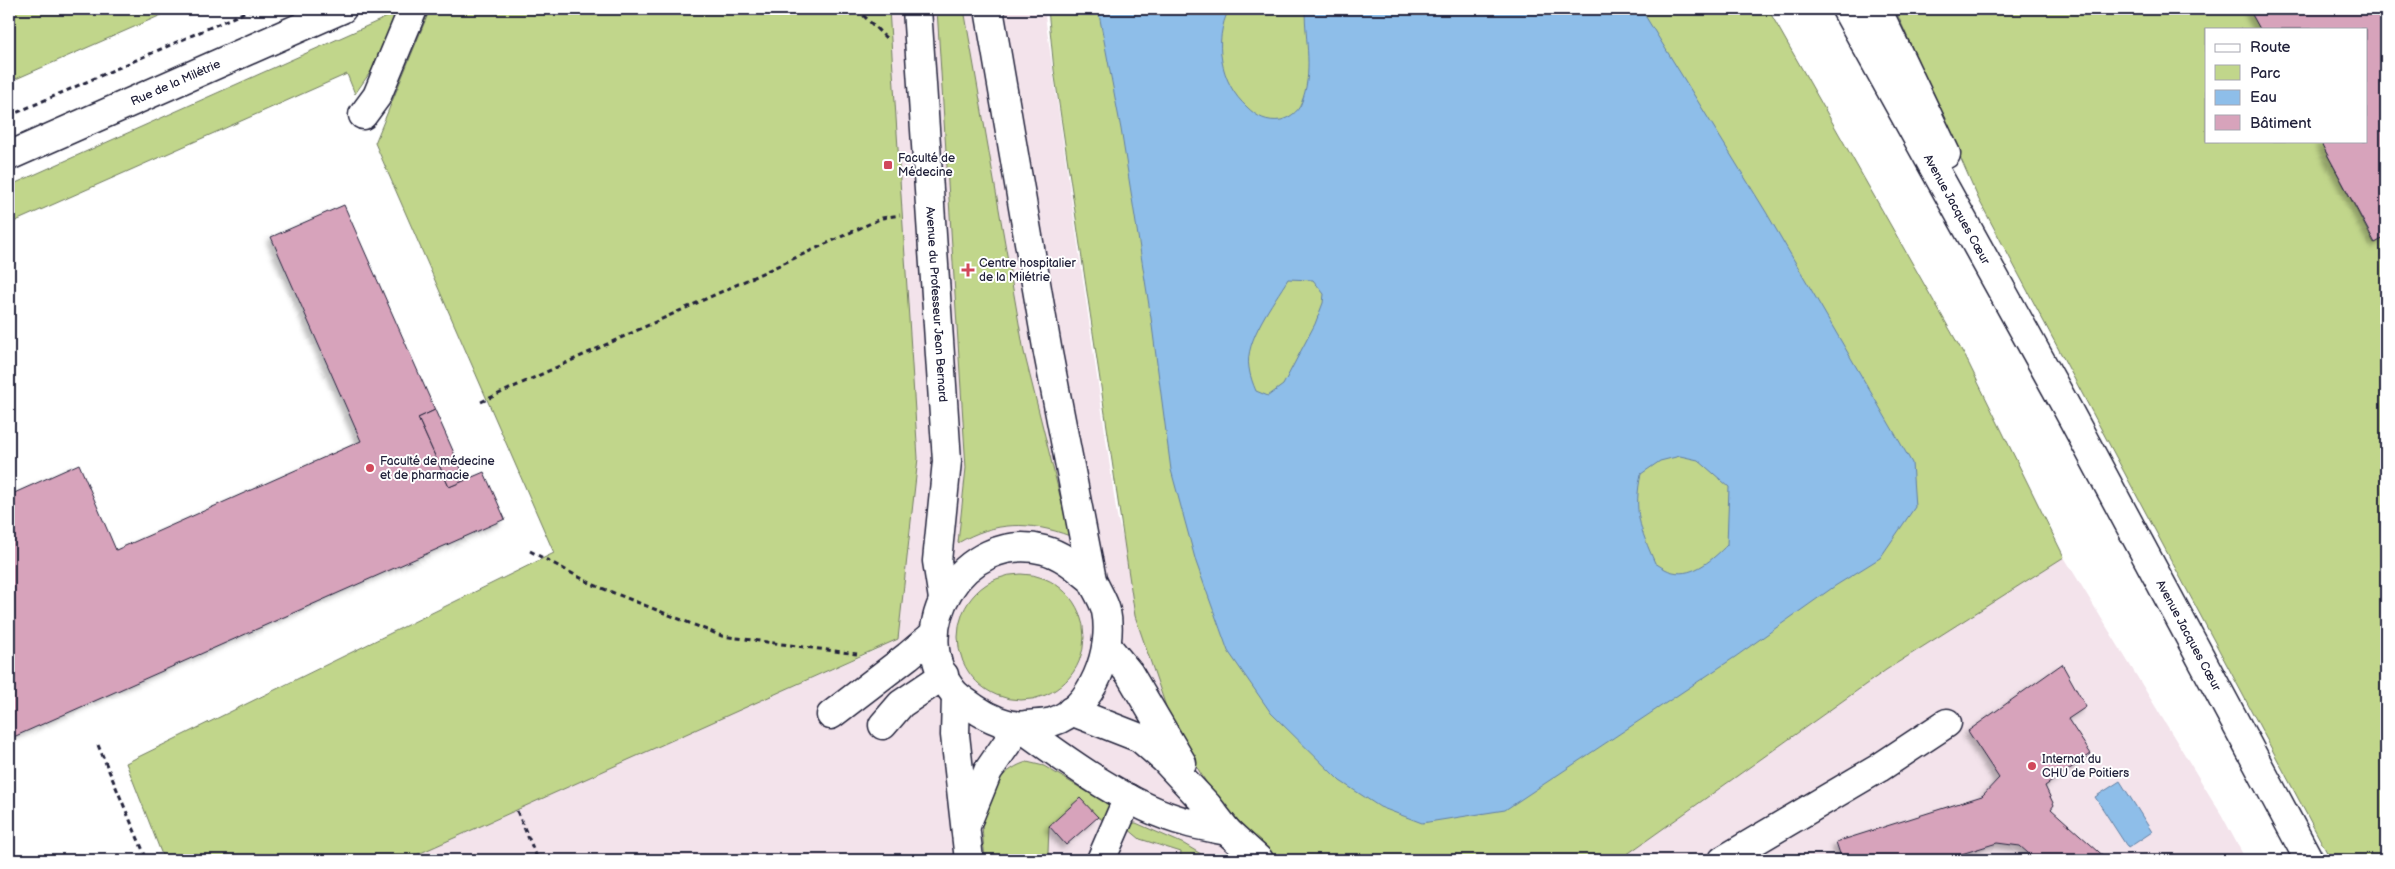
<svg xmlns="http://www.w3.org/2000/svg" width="2395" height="869" font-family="'Balsamiq Sans',sans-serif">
  <defs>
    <filter id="shadow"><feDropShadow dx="-4.5" dy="4.5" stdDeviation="2.5" flood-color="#0004"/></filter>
  </defs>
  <rect width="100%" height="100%" fill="#fff"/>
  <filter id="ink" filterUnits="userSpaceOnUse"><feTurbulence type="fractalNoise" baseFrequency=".02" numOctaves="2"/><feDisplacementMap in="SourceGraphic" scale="10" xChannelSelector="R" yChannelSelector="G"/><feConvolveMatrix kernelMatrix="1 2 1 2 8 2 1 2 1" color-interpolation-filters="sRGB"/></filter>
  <g filter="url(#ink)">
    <g fill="#f3e3eb">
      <polygon points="816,9 1044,9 1117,516 1174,730 1267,853 1276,860 396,860 878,649"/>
      <polygon points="2064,557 2221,814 2246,860 1619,860 1886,670"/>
    </g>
    <g fill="#c1d68b" stroke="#727c63">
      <polygon points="9,9 175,9 9,82"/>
      <polygon points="405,9 397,34 355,94 347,74 9,224 9,186"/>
      <polygon points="430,9 889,9 918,458 898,639 405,860 164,860 126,763 554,553 375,143"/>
      <path d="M937,9H964L1024,352L1070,536C1030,521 995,521 958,543L966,468Z"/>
      <polygon points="1048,9 1768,9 1966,358 2064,557 1886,670 1619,860 1276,860 1267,853 1209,787 1174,730 1135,616 1054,70"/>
      <polygon points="1895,9 2249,9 2260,29 2206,29 2206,141 2320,141 2374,243 2386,237 2386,860 2331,860 1979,200"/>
      <circle cx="1021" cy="637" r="63"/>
      <path d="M1027,762L1044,766L1112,807L1106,822L1098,817L1049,826L1048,853L1058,860H985C984,844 980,825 984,809C990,787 1005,768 1027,762Z"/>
      <polygon points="1131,823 1136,823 1184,844 1211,860 1180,860 1181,852 1140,839 1128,829"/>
    </g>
    <g fill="#8ebee9" stroke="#6380a3" fill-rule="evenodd">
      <path d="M1098,9H1229C1213,41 1220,83 1247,107C1257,117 1267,122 1281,120C1289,118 1298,112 1301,104C1314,72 1305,41 1305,9H1641L1766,212L1912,463L1915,507L1880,558L1835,586L1735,657L1505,810L1422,823L1380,807L1340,781L1271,713L1228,651L1196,562L1171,470L1151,318L1121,129ZM1288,279L1313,280L1324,294L1323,303L1315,324L1283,385L1268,396L1256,391C1253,384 1250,376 1249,368C1244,341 1274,302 1288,279ZM1680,456L1698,460L1729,487L1727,545C1714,558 1694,577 1673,572C1667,571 1660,566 1655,563C1640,529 1633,511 1641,474L1660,461Z"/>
      <polygon points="2120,781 2152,832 2128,848 2095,797"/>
    </g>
    <g fill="#d7a3bb" stroke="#22223b" filter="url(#shadow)">
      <polygon points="2249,9 2386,9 2386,237 2375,243 2320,141 2366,141 2366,29 2260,29"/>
      <polygon points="344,205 435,410 418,418 449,487 484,472 505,519 9,739 9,487 12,494 79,464 116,550 361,441 271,237"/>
      <polygon points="435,410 466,480 449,487 418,418"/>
      <polygon points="2062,664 2086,707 2068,719 2091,754 2045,786 2054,805 2051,809 2108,860 2036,860 2020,846 1997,843 1942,860 1842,860 1836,842 1982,796 1999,778 1968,731"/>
      <polygon points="1080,798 1098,817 1066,845 1049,826"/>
    </g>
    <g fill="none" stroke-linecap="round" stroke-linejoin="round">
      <g stroke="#22223b" stroke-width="31">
        <g id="minor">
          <path id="s1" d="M917,9L947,461L937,561L943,599"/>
          <path d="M989,9L1048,353L1092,580C1096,590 1104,601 1106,611C1114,649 1093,709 1052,722C1044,724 1034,724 1026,725C1009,728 987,717 974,708C968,703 960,699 955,694C900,631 964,529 1044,550C1063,555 1077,568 1092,580"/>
          <polyline points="363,115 377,96 413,9"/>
          <path id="s2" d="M9,156L342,9"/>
          <polyline points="1107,646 1129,673 1182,763"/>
          <polyline points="956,695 955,735 969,860"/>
          <polyline points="1071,711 1140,738 1164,759 1207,805 1227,831 1259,860"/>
          <polyline points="831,715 908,656 934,634"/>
          <polyline points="883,725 901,704 944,675"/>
          <path d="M1019,726C1067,761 1129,807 1186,822C1199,826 1214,828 1227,831"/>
          <polyline points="967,823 988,771 1019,726"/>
          <polyline points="1101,860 1128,798"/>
          <polyline points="1723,860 1879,768 1947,723"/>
        </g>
      </g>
      <g stroke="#22223b" stroke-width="31">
        <g id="major">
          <path id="s3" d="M1846,9L2068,410L2309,860"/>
          <polyline points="1877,9 1946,154"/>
        </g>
      </g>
      <g stroke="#22223b" stroke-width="3" stroke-dasharray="5 4" stroke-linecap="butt">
        <polyline points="857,9 886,38"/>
        <polyline points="9,116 252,9"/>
        <polyline points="481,402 882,218 900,215"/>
        <polyline points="530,551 594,585 722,636 857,654"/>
        <polyline points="98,745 147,860"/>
        <polyline points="517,811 538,860"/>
      </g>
      <use href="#minor" stroke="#fff" stroke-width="28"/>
      <use href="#major" stroke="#fff" stroke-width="28"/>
    </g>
  </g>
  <g fill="#d1495b" stroke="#fff" stroke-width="2">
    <rect x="883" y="160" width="10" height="10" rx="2.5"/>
    <path d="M965.5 262.5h5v5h5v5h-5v5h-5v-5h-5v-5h5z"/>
    <circle cx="370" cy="468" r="5"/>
    <circle cx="2032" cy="766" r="5"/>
  </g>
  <g text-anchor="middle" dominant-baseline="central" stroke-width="4" stroke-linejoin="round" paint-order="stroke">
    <g font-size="12" fill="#22223b" stroke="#fff">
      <text stroke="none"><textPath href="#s2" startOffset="182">Rue de la Milétrie</textPath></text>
      <text stroke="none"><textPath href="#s3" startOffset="229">Avenue Jacques Cœur</textPath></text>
      <text stroke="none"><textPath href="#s1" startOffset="296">Avenue du Professeur Jean Bernard</textPath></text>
      <text stroke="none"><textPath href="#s3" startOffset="714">Avenue Jacques Cœur</textPath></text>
    </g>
    <g font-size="12" fill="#22223b" stroke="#fff" text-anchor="start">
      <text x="898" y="158">Faculté de<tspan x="898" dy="14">Médecine</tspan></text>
      <text x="979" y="263">Centre hospitalier<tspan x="979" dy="14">de la Milétrie</tspan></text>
      <text x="380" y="461">Faculté de médecine<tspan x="380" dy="14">et de pharmacie</tspan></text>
      <text x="2042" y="759">Internat du<tspan x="2042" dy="14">CHU de Poitiers</tspan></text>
    </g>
  </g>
  <rect width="2395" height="869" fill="none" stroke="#fff" stroke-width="30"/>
  <rect x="15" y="15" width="2365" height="839" fill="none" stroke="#22223b" stroke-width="2" filter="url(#ink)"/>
  <rect x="2205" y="28" width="162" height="115" fill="#ffffff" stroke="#a7a7b1"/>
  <rect x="2215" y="44" width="25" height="8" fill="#ffffff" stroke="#a7a7b1"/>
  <text x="2250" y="52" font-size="15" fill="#22223b">Route</text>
  <rect x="2215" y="65" width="25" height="15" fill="#c1d68b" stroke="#a7a7b1"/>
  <text x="2250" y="78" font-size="15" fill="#22223b">Parc</text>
  <rect x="2215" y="90" width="25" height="15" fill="#8ebee9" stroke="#a7a7b1"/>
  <text x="2250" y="102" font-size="15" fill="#22223b">Eau</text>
  <rect x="2215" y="115" width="25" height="15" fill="#d7a3bb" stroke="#a7a7b1"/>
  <text x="2250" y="128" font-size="15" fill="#22223b">Bâtiment</text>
</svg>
